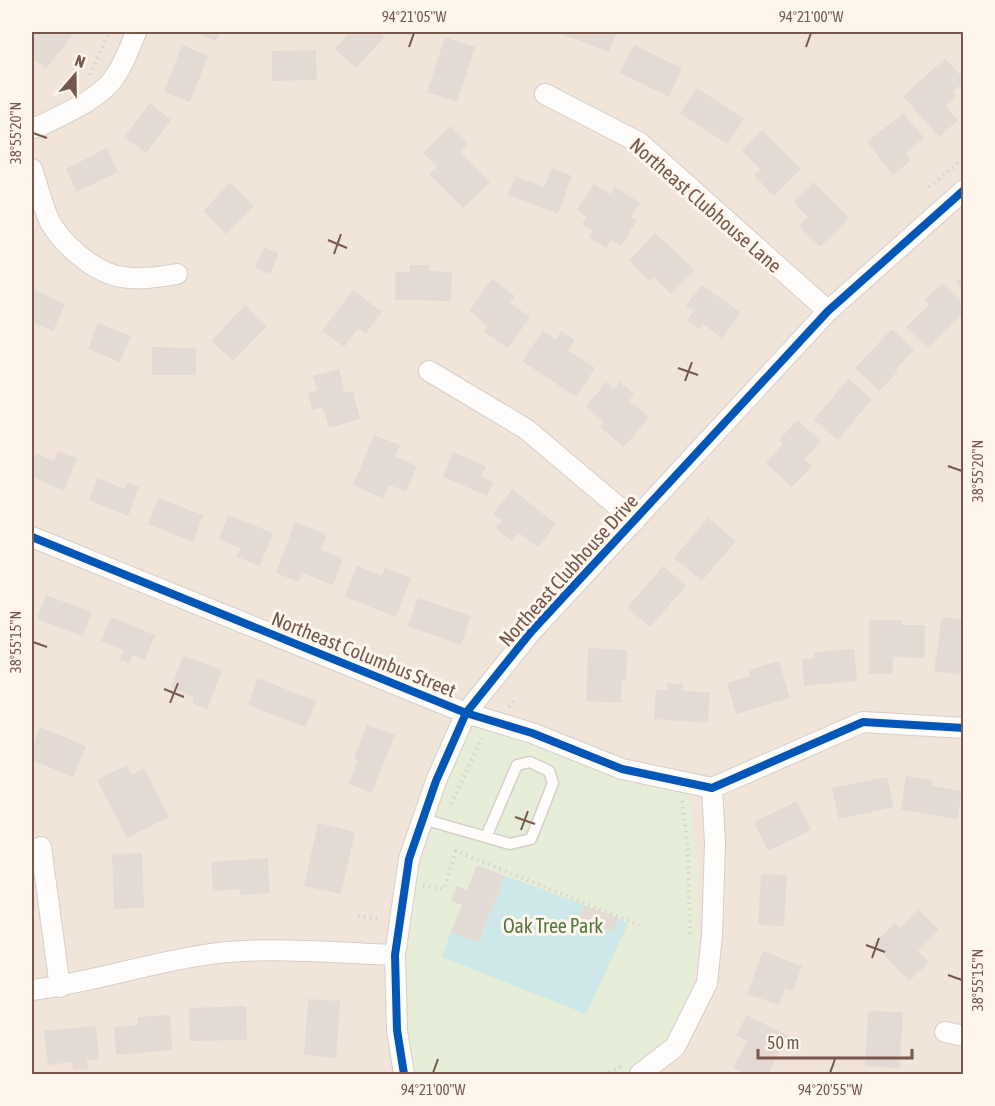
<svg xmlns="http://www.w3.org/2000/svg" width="995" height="1106" font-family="'Asap Condensed',sans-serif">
  <rect width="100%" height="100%" fill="#f8f2ec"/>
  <rect fill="#f1e4d9" x="32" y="32" width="931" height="1042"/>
  <polygon fill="#e6eed7" points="476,727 500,729 688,792 698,870 698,940 692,1001 663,1045 627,1074 411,1074 406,1057 402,974 410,897 461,743"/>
  <polygon fill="#cde8e8" points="505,876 584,905 579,918 612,932 618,918 628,924 586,1014 442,957 451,932 478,943"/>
  <g fill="#e4dad4">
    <polygon points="35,32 70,32 73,34 46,69 32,58 32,36"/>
    <polygon points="192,32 220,32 216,41"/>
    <polygon points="350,32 379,32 385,36 356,68 335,49"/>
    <polygon points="557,32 617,32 609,52"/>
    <polygon points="445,37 475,47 457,102 427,92"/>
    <polygon points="182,45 208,56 190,102 164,92"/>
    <polygon points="634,45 682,68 669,97 620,73"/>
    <polygon points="316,50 317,80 272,81 272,51"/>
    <polygon points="945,59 964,79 964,82 953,92 956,96 945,106 958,120 939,137 903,96"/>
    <polygon points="697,88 744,119 727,144 680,113"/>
    <polygon points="150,103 171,120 146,153 124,137"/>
    <polygon points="903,113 924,138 906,153 911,160 893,175 867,142"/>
    <polygon points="451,126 468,143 460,152 490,182 463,208 429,174 437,167 423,153"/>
    <polygon points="762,130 801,169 774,196 754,175 760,169 742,151"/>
    <polygon points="107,148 118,172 77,192 66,169"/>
    <polygon points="552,168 572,176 558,214 508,195 515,176 544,187"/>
    <polygon points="813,182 849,218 820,247 799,226 808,217 793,202"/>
    <polygon points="230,183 254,206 226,234 203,211"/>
    <polygon points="594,184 611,194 615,187 640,203 631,217 637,220 621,246 611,240 606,248 589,238 593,231 582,224 587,217 577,210"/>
    <polygon points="655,233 695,270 671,294 654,277 650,281 629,261"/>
    <polygon points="264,247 279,253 270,274 255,268"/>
    <polygon points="410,265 429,265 429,271 452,272 451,301 395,300 395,272 410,272"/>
    <polygon points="964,274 964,289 956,282"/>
    <polygon points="492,279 515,296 510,303 530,317 508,348 484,332 488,326 469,311"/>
    <polygon points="942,283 964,305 964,313 927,348 906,327 929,305 925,300"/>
    <polygon points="702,285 741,313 722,338 703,324 699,329 687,321 694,311 686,306"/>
    <polygon points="32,289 65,304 53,331 32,322"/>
    <polygon points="353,290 382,312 366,333 358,328 344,347 322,331"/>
    <polygon points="245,305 267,326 233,361 211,341"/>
    <polygon points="98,323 131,336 120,362 88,349"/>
    <polygon points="892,329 914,350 896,369 898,371 879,391 855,368"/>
    <polygon points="543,331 556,340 561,331 575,340 568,350 595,368 576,397 522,361"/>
    <polygon points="152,347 196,348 196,375 152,375"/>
    <polygon points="339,369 345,393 353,391 360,419 329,428 323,407 312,410 308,393 317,390 313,376"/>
    <polygon points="848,379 872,399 838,440 814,420"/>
    <polygon points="606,382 614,389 620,382 634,394 629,401 649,417 624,447 600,427 604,422 586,407"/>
    <polygon points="798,420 821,442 804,459 812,466 792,487 766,463 783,444 779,440"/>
    <polygon points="374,435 400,445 395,457 417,466 406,492 389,485 383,498 353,485"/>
    <polygon points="58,451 77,458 64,491 32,477 32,464 36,453 54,461"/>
    <polygon points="453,452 486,466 481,477 493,482 487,496 443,477"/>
    <polygon points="97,478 125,489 127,482 139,487 128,516 89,500"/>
    <polygon points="512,489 556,524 538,547 519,533 512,541 496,528 502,521 493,514"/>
    <polygon points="158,498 203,515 193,542 148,524"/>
    <polygon points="228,515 273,533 260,566 237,557 240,548 219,539"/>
    <polygon points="708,518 736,541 702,581 674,558"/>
    <polygon points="295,522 327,534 321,550 343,558 333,585 302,573 299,582 276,573"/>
    <polygon points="357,566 382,576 385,568 411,578 396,617 345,597"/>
    <polygon points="663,566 686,586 650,627 627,608"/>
    <polygon points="46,595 92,612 83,636 37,619"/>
    <polygon points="418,598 471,616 461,645 408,626"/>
    <polygon points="111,617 155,635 145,660 133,655 129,664 120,660 124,650 101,641"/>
    <polygon points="942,617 964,620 964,667 961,675 934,671"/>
    <polygon points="869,620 902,620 902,625 925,625 925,658 893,657 893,674 869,674"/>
    <polygon points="588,648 627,650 626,679 622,679 621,703 586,701"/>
    <polygon points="854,649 857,681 804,686 802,659 815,658 814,652"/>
    <polygon points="183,656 222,670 207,710 192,703 194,697 171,688"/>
    <polygon points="779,661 790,698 736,714 727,683 750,676 748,670"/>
    <polygon points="258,678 316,701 306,727 248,705"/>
    <polygon points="667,683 683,684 683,691 710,692 708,723 654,719 656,690 667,690"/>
    <polygon points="367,725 395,735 372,793 349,784 358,760 354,759"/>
    <polygon points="40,727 86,746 73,777 32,760 32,746"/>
    <polygon points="127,765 132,775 144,768 169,817 127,838 97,780"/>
    <polygon points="906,776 933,780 932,786 962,791 957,819 901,810"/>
    <polygon points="887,777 894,807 839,819 832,788"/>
    <polygon points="797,801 811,830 768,851 754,822"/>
    <polygon points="318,823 355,832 341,894 304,886"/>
    <polygon points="142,853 144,908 114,909 112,854"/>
    <polygon points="268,858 270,893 240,895 240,889 213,891 211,862"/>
    <polygon points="477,865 505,876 478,943 451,932 462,905 451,901 457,886 467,890"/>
    <polygon points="761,874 787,875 784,926 758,925"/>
    <polygon points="584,905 618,918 613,932 579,918"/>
    <polygon points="919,910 939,930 918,951 929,962 909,981 874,944 895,923 900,928"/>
    <polygon points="763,951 802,966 793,991 785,988 779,1005 747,994"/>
    <polygon points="308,999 340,1001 336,1058 304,1055"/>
    <polygon points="246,1006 247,1040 190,1041 189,1008"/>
    <polygon points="868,1011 903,1012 900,1068 865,1066"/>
    <polygon points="170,1015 172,1050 116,1055 114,1027 138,1025 138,1017"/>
    <polygon points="747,1015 788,1036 768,1074 746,1074 733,1068 747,1041 736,1035"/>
    <polygon points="96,1026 99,1059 87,1060 88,1069 73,1070 72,1062 48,1065 44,1031"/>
  </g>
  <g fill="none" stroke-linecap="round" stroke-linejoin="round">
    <g stroke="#d6cec8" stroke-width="13">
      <polyline id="lane" points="423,819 510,844 531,839 553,783 549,771 530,762 517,765 486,837"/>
    </g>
    <g stroke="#d6cec8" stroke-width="22">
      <g id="street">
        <polyline points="545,94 640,143 828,311"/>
        <path d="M32,128L40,126C62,115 95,101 111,82C123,67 129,49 136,32"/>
        <path d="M32,169C38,186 42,205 50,222C63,245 95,273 122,277C140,280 159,277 177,274"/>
        <polyline points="429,371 526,429 635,521"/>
        <polyline points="32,537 466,713 532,733 622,769 712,788 863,722 964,728"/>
        <polyline points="41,847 60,987"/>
        <path d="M32,990C88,983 142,965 198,956C258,945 333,953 395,955"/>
        <polyline points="945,1032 964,1036"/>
        <polyline points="404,1074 397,1030 395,955 409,859 436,781 466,713 531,632 828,311 964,190"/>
        <polyline points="640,1074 675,1047 707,983 712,935 715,844 712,788"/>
      </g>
    </g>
    <g stroke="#dad1ce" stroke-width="4" stroke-dasharray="1.5 4.5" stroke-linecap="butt">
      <polyline points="90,75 109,32"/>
      <polyline points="929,187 964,158"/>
      <polyline points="509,707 516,699"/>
      <polyline points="682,801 688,851 690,939"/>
      <polyline points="451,804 482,738"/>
      <polyline points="423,885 444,889 456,851 639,925"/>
      <polyline points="358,916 381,919"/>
      <polyline points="603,1074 622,1066"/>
    </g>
    <use href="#lane" stroke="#fefdfc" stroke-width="10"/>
    <use href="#street" stroke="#fefdfc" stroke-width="20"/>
    <g stroke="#fff7ee" stroke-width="11">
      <g id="cycleway">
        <polyline points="32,537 466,713 532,733 622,769 712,788 863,722 964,728"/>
        <polyline points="404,1074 397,1030 395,955 409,859 436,781 466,713 531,632 828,311 964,190"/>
      </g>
    </g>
    <use href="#cycleway" stroke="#0057b8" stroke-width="8"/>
  </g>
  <path fill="none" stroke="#77574b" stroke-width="2" d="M409,47L414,33M806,47L811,33M33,133L47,138M328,240L347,248M334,254L341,234M678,368L698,375M685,381L692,362M948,466L962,471M33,642L47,647M164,689L184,697M170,703L178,683M515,817L535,824M521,830L528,811M866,945L885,952M872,958L879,938M948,975L962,980M433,1073L438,1059M830,1073L835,1059"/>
  <g text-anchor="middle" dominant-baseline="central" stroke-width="6" stroke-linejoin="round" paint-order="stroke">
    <g font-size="20" fill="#77574b" stroke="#fff7ee">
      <text transform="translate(706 205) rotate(41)">Northeast Clubhouse Lane</text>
      <text transform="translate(568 570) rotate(-48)">Northeast Clubhouse Drive</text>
      <text transform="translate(364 654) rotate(22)">Northeast Columbus Street</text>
    </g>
    <g font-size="20" fill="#547740" stroke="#fff7ee">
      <text x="553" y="925">Oak Tree Park</text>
    </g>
  </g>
  <rect width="995" height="1106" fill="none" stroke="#fff7ee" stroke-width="66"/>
  <g transform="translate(75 75) rotate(20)" stroke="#fff7ee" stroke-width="4.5" paint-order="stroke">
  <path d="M0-4.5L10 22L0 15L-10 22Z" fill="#77574b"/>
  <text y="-9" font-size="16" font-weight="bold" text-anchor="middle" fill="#77574b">N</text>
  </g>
  <path d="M758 1049v9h154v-9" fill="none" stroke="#77574b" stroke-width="3"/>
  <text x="767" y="1049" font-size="18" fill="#77574b" stroke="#fff7ee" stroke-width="4.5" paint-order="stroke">50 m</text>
  <rect x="33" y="33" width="929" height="1040" fill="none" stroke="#77574b" stroke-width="2"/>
  <g font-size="15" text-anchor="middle" fill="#77574b">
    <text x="414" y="22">94°21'05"W</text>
    <text x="811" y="22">94°21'00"W</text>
    <text transform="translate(16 133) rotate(-90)" y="5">38°55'20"N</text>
    <text transform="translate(978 471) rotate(-90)" y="5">38°55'20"N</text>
    <text transform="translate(16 642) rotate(-90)" y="5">38°55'15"N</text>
    <text transform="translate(978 980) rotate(-90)" y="5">38°55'15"N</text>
    <text x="433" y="1095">94°21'00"W</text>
    <text x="830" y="1095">94°20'55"W</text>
  </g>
</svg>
